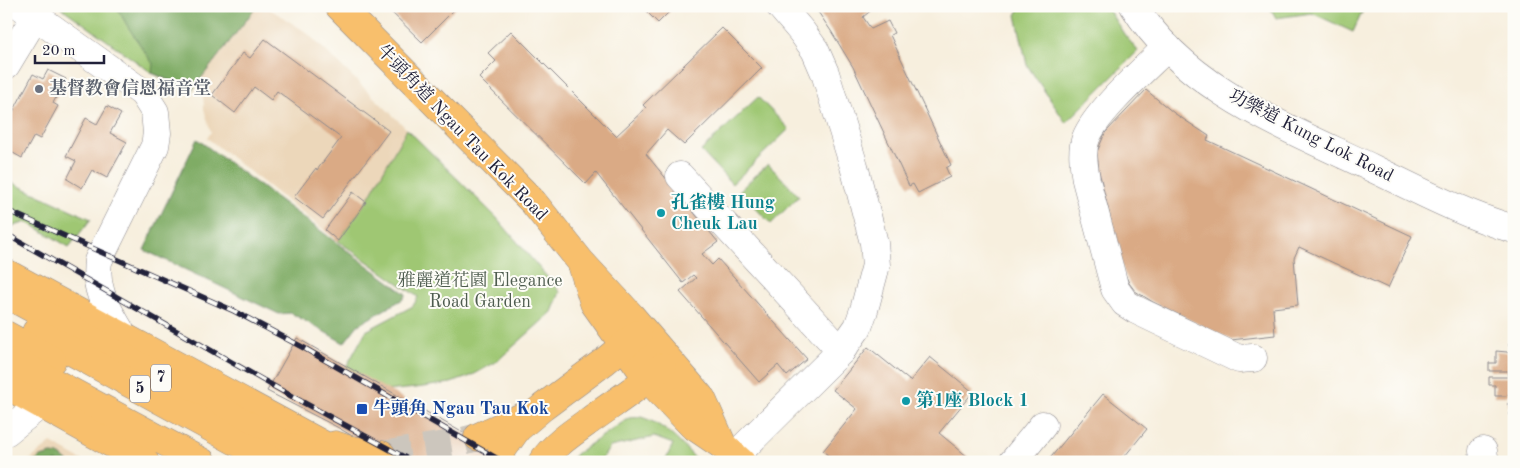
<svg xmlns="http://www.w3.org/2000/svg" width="1520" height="468" font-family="'Old Standard TT','Noto Serif TC',serif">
  <rect width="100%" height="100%" fill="#fdfcf7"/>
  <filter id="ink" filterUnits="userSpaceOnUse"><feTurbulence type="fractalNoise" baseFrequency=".02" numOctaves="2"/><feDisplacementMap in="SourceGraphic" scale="10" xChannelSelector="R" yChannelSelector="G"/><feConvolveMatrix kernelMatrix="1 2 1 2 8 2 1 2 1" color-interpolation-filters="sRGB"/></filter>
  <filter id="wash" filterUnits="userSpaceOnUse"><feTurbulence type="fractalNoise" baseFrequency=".0096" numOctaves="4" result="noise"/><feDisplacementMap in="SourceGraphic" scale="20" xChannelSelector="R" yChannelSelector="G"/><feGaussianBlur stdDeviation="1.12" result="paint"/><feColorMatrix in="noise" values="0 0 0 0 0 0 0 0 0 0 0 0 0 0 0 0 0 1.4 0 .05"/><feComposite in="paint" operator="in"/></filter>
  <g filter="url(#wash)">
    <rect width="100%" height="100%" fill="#f7efde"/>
    <g fill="#ecd7ba">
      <polygon points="257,6 265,6 306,32 407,129 366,202 338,241 207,138 211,132 204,109 202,76"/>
      <polygon points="51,443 85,462 27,462"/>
    </g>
    <g fill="#9fc773" stroke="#607457">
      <polygon points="59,6 257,6 192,90 152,73"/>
      <polygon points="1021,6 1106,6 1124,34 1138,51 1066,123 1027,65 1016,15"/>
      <polygon points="1269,6 1365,6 1353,32 1312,13 1276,18"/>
      <polygon points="758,97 789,129 732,184 701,151"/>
      <polygon points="407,129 496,217 560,292 552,312 496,362 471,376 451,383 416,388 365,393 334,389 366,331 413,306 418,297 338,241 366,202"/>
      <polygon points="768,164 799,196 771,224 739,191"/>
      <polygon points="6,180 91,219 69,247 27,222 11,227 6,224"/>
      <path d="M641,417C665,424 681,444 699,462H657L666,459L673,444L654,437L610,447L600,462H569L576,454L629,418Z"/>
    </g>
    <g fill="#7fac65" stroke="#506750">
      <polygon points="116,6 257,6 192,90 152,73 153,64 128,27"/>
      <polygon points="197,139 406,294 403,299 358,325 344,343 291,313 279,314 144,250"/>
      <polygon points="51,454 60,455 68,462 34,462 41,457"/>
    </g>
    <g id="blocks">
      <g fill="#daaa85">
        <polygon points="385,6 458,6 422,42"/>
        <polygon points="641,6 672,6 674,7 658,23"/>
        <polygon points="814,6 873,6 874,8 863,17 871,29 888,21 894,33 890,35 951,165 946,168 950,177 918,193 913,184 909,186 853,67 831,31"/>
        <polygon points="722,28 762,68 684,145 667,130 646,154 718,242 702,254 712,265 718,259 807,359 787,376 778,365 759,382 680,292 696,278 693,275 683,283 596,173 586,184 479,78 496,61 488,53 511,31 616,136 646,108 643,105"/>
        <polygon points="265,39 389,131 323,219 294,197 316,168 317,170 341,138 277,91 271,100 254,87 235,113 212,95 243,53 250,58"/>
        <polygon points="48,70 66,79 53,103 58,106 40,139 34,136 22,158 6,149 10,140 6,138 6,125 33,74 43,79"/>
        <polygon points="1146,90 1174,113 1209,136 1207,140 1412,236 1388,288 1299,247 1294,258 1298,305 1273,308 1275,335 1231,340 1153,302 1135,291 1129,283 1123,270 1099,171 1097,152 1105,133"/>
        <polygon points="107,106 121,114 110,133 127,142 107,178 92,170 82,188 67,179 76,161 66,156 86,118 97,124"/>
        <polygon points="353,192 366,202 338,241 325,230"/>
        <polygon points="297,338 514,462 397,462 337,427 267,391"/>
        <polygon points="1514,339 1514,350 1508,345"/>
        <polygon points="868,347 910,381 930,357 973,392 939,433 974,462 836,462 823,451 857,409 833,390"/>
        <polygon points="1496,351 1507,352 1511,356 1514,352 1514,397 1510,393 1506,396 1495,396 1495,385 1489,385 1489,377 1508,377 1509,371 1489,371 1489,363 1496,363"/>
        <polygon points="1103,394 1147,429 1120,462 1047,462"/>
        <polygon points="1514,398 1514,420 1509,414 1513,410 1507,404"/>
      </g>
    </g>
  </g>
  <g filter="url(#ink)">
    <use href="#blocks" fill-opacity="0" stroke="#8c888c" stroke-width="1"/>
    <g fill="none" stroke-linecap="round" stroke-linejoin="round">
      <polyline stroke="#ccc6bd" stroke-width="28" stroke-dasharray="28 14" stroke-linecap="butt" points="382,455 452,444 478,437"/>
      <g stroke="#8c888c" stroke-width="29">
        <g id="minor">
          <path d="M21,6L143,93L155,112L157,133L155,146L98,261C94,292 108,309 122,334"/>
          <path d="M1134,6C1186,90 1289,128 1374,169C1420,191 1465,215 1514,229"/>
          <path d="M1167,47C1146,68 1096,112 1086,138C1081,151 1084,166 1086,180L1115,289L1125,303L1136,310L1239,359L1253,358"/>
          <polyline points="6,65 35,17"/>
          <polyline points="680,176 841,351"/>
          <polyline points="6,432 41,404"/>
          <polyline points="1483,451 1485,462"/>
          <polyline points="735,456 841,351 858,327 864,310 876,265 874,243 854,166 825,73 815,50 802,32 780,6"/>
          <polyline points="1013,462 1043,425"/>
        </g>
      </g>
      <g stroke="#8c888c" stroke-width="29">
        <g id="major">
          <polyline points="339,6 533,202 581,262 631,316 702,399 723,446"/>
          <polyline points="583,268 594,303 648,379 692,425 723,446 741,462"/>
          <polyline points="6,273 355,462"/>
          <polyline points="6,385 145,462"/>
          <polyline points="478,437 524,416"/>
          <polyline points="335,445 347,449 382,455"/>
          <polyline points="502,450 517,429 543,407 605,361 638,334"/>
          <path d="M542,462C554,445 572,433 589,421C614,403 639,387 662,367"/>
        </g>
      </g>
      <g stroke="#8c888c" stroke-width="29">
        <g id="highway">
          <polyline points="6,294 316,462"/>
          <polyline points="36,332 274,462"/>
          <polyline points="6,335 52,360"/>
          <polyline points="16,362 202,462"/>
        </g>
      </g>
      <use href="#minor" stroke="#fff" stroke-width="28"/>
      <use href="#major" stroke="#f8bf6c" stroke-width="28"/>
      <use href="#highway" stroke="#f8bf6c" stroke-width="28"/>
      <g stroke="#22223b" stroke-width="5.5">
        <g id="rail">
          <polyline points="6,210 234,311 304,348 503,462"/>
          <polyline points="6,234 284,392 413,462"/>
        </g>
      </g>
      <use href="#rail" stroke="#fdfcf7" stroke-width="4" stroke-dasharray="11" stroke-linecap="butt"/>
    </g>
  </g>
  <circle fill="#6b7280" stroke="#fdfcf7" stroke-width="2" cx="39" cy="89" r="5"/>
  <g fill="#0f9aa8" stroke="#fdfcf7" stroke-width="2">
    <circle cx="661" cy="213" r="5"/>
    <circle cx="906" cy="401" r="5"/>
  </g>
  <rect fill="#1a4fb4" stroke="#fdfcf7" stroke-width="2" x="356" y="403" width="12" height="12" rx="2.5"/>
  <g text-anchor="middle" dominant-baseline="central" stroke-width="4" stroke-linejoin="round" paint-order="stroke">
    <g fill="#fdfcf7" stroke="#646373" stroke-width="1">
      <rect x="151" y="364.5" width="20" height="27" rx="4"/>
      <rect x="130" y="375.5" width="20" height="27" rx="4"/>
    </g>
    <g font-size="16" font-weight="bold" fill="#22223b">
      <text x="161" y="378">7</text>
      <text x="140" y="389">5</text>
    </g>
    <g font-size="18" font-weight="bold" fill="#5b616d" stroke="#fdfcf7" text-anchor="start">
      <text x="49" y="89">基督教會信恩福音堂</text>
    </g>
    <g font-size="18" fill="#22223b" stroke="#fdfcf7">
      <text transform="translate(462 133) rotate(46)">牛頭角道 Ngau Tau Kok Road</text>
      <text transform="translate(1311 136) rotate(27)">功樂道 Kung Lok Road</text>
    </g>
    <g font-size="18" font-weight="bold" fill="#0d838f" stroke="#fdfcf7" text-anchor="start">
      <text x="671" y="203">孔雀樓 Hung<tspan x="671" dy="21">Cheuk Lau</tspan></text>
      <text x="916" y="401">第1座 Block 1</text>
    </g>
    <g font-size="18" fill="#4e5c4f" stroke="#fdfcf7">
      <text x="480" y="281">雅麗道花園 Elegance<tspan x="480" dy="21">Road Garden</tspan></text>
    </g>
    <g font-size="18" font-weight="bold" fill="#164399" stroke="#fdfcf7" text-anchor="start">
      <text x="373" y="409">牛頭角 Ngau Tau Kok</text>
    </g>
  </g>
  <rect width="1520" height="468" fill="none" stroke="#fdfcf7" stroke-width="25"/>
  <path d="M35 55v8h69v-8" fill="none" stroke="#22223b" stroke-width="2.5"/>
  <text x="42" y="55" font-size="15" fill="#22223b" stroke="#fdfcf7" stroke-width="4" paint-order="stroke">20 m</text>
</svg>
